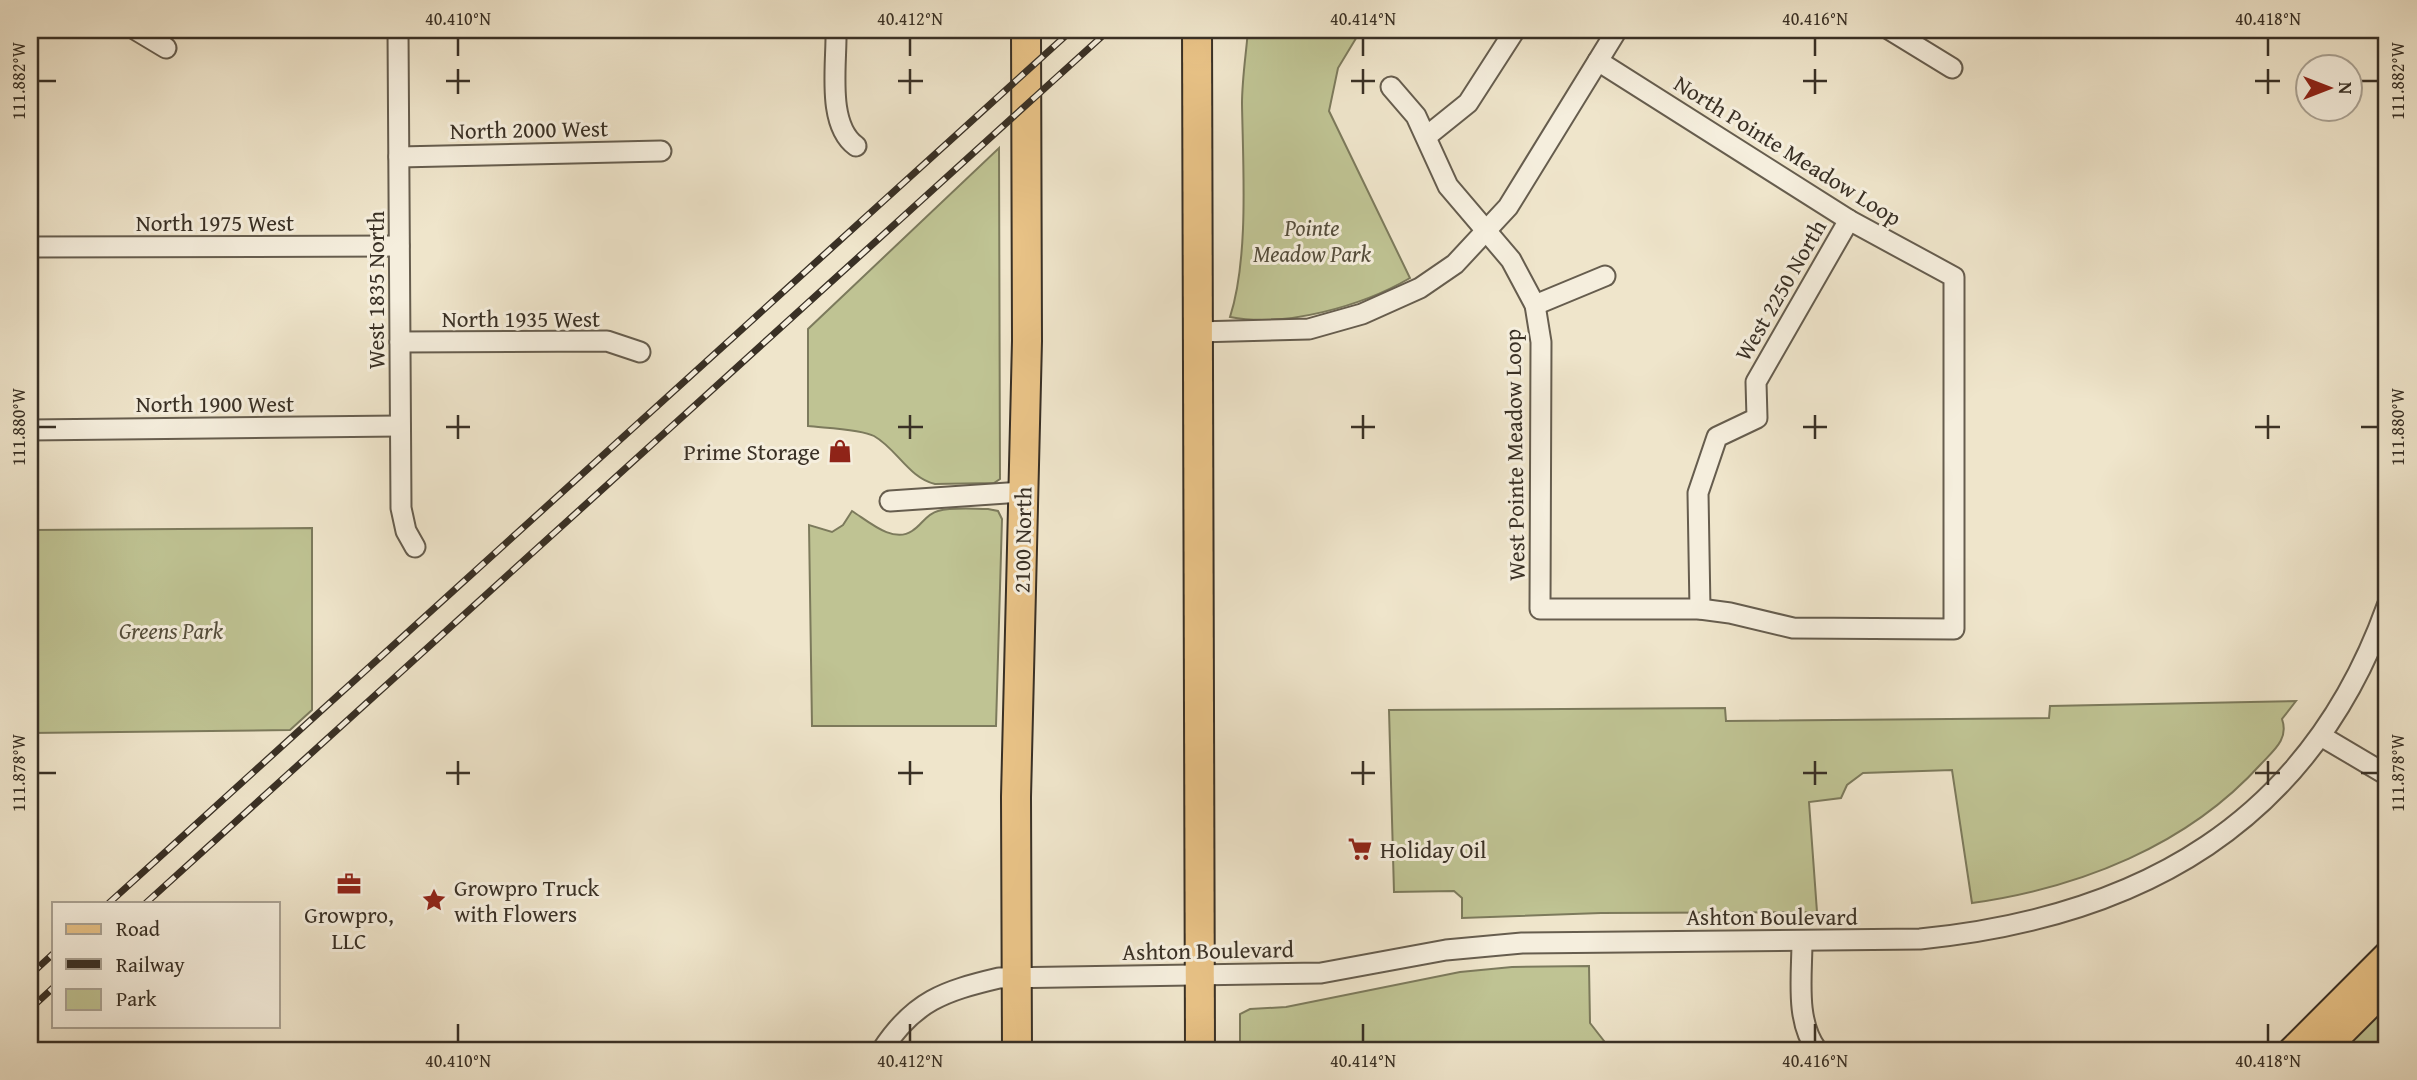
<svg xmlns="http://www.w3.org/2000/svg" width="2417" height="1080" font-family="'Gentium Book Plus',serif">
  <rect width="100%" height="100%" fill="#efe5cb"/>
  <filter id="stains"><feTurbulence type="fractalNoise" baseFrequency=".00286" numOctaves="4"/><feColorMatrix values="0 0 0 0 .2 0 0 0 0 .09 0 0 0 0 .02 0 0 0 .5 -.17"/></filter>
  <radialGradient id="worn" r=".72"><stop offset=".6" stop-color="#630" stop-opacity="0"/><stop offset="1" stop-color="#630" stop-opacity=".3"/></radialGradient>
  <g fill="#bfc393" stroke="#7c7a5c" stroke-width="2">
    <path d="M1248,30H1361L1338,68L1329,111L1410,278C1362,306 1285,328 1230,317C1249,258 1243,167 1242,104C1242,79 1246,55 1248,30Z"/>
    <path d="M999,148L1000,479L994,483L935,484C909,478 897,449 874,436C861,429 824,428 808,426V329Z"/>
    <path d="M988,509L998,511L1002,519L996,726H812L809,525L832,532L843,525L852,511C868,521 893,544 912,531C922,525 926,514 938,511C953,507 972,509 988,509Z"/>
    <polygon points="312,528 312,710 290,730 30,733 30,530"/>
    <path d="M2296,701L2282,719C2289,739 2274,750 2261,764C2187,846 2079,888 1972,903L1952,770L1863,773L1847,785L1841,798L1809,802L1817,912L1601,913L1462,918V898L1454,891L1394,892L1389,710L1725,708L1726,721L2049,718L2050,706Z"/>
    <polygon points="1589,966 1590,1023 1611,1050 1240,1050 1240,1014 1250,1009 1286,1007 1460,972 1512,967"/>
    <polygon points="2387,998 2387,1050 2334,1050"/>
  </g>
  <g fill="none" stroke-linecap="round" stroke-linejoin="round">
    <g stroke="#665d4e" stroke-width="23">
      <g id="minor">
        <polyline points="136,30 166,48"/>
        <polyline points="398,30 401,508 406,531 415,547"/>
        <path d="M836,30C837,64 826,124 856,146"/>
        <polyline points="1890,30 1952,68"/>
        <polyline points="1391,87 1416,116 1448,186 1511,260 1535,305 1541,342 1540,609 1700,609 1730,613 1793,628 1954,629 1954,277 1849,220 1598,61"/>
        <polyline points="1427,136 1468,103 1515,30"/>
        <polyline points="399,157 661,151"/>
        <polyline points="30,247 399,246"/>
        <polyline points="1535,305 1605,276"/>
        <polyline points="1197,332 1309,329 1362,314 1420,288 1455,264 1508,207 1617,30"/>
        <polyline points="400,342 607,341 640,352"/>
        <polyline points="30,430 400,426"/>
        <polyline points="890,501 1023,492"/>
        <polyline points="1700,609 1698,493 1717,437 1757,418 1756,382 1849,220"/>
        <polyline points="2321,736 2387,775"/>
        <path d="M1802,941C1802,976 1795,1021 1817,1050"/>
        <path d="M882,1050C914,1001 944,991 999,978L1321,973L1446,950L1522,943L1920,939C2141,917 2309,823 2387,606"/>
      </g>
    </g>
    <g stroke="#393025" stroke-width="28">
      <polyline id="major" points="2291,1050 2387,954"/>
    </g>
    <g stroke="#393025" stroke-width="32">
      <g id="highway">
        <polyline points="1197,30 1200,1050"/>
        <polyline points="1017,1050 1016,797 1027,341 1026,30"/>
        <polyline points="2323,1050 2387,986"/>
      </g>
    </g>
    <use href="#minor" stroke="#f5eedd" stroke-width="19"/>
    <use href="#major" stroke="#e8c286" stroke-width="24"/>
    <use href="#highway" stroke="#e8c286" stroke-width="28"/>
    <g stroke="#393025" stroke-width="7">
      <g id="rail">
        <polyline points="109,903 1072,30"/>
        <polyline points="146,903 1109,30"/>
        <polyline points="30,975 54,953"/>
        <polyline points="30,1009 54,987"/>
      </g>
    </g>
    <use href="#rail" stroke="#f5eedd" stroke-width="4.5" stroke-dasharray="13" stroke-linecap="butt"/>
  </g>
  <path fill="none" stroke="#393025" stroke-width="2.5" d="M458,38V56M910,38V56M1363,38V56M1815,38V56M2268,38V56M458,69V94M910,69V94M1363,69V94M1815,69V94M2268,69V94M38,81H56M446,81H470M898,81H923M1351,81H1375M1803,81H1827M2255,81H2280M2361,81H2378M458,415V439M910,415V439M1363,415V439M1815,415V439M2268,415V439M38,427H56M446,427H470M898,427H923M1351,427H1375M1803,427H1827M2255,427H2280M2361,427H2378M458,761V785M910,761V785M1363,761V785M1815,761V785M2268,761V785M38,773H56M446,773H470M898,773H923M1351,773H1375M1803,773H1827M2255,773H2280M2361,773H2378M458,1024V1042M910,1024V1042M1363,1024V1042M1815,1024V1042M2268,1024V1042"/>
  <defs>
    <g id="shop-bare" transform="scale(1.89)"><path d="M-5-2.5h2.3a2.7 3.5 0 0 1 5.4 0H5L5.5 6h-11ZM-1.5-2.5h3a1.5 2.3 0 0 0-3 0Z" fill="#8f2418" stroke="#f5eedd" stroke-width="2.5" paint-order="stroke"/></g>
    <g id="supermarket-bare" transform="scale(1.89)"><path d="M-6-5.5h2.5l.6 2H6L4.5 2H-2.5L-4.4-4H-6ZM-1.5 3.2a1.3 1.3 0 1 0 .1 0ZM3 3.2a1.3 1.3 0 1 0 .1 0Z" fill="#8f2418" stroke="#f5eedd" stroke-width="2.5" paint-order="stroke"/></g>
    <g id="office-bare" transform="scale(1.89)"><path d="M-6-3h4V-5.5h4V-3h4V5H-6ZM-1-4.5V-3h2v-1.5ZM-6 0V1H6V0Z" fill="#8f2418" stroke="#f5eedd" stroke-width="2.5" paint-order="stroke"/></g>
    <g id="sight-bare" transform="scale(1.89)"><path d="M0-6L1.8-2.2L6-1.7L2.9 1.2L3.7 5.4L0 3.3L-3.7 5.4L-2.9 1.2L-6-1.7L-1.8-2.2Z" fill="#8f2418" stroke="#f5eedd" stroke-width="2.5" paint-order="stroke"/></g>
  </defs>
  <g fill-rule="evenodd">
    <use href="#shop-bare" x="840" y="451"/>
    <use href="#supermarket-bare" x="1360" y="849"/>
    <use href="#office-bare" x="349" y="884"/>
    <use href="#sight-bare" x="434" y="900"/>
  </g>
  <g text-anchor="middle" dominant-baseline="central" stroke-width="6" stroke-linejoin="round" paint-order="stroke">
    <g font-size="23" fill="#393025" stroke="#f5eedd">
      <text transform="translate(529 129) rotate(-1)">North 2000 West</text>
      <text transform="translate(1788 150) rotate(32)">North Pointe Meadow Loop</text>
      <text x="215" y="222">North 1975 West</text>
      <text transform="translate(375 290) rotate(-90)">West 1835 North</text>
      <text transform="translate(1780 290) rotate(-60)">West 2250 North</text>
      <text x="521" y="318">North 1935 West</text>
      <text x="215" y="403">North 1900 West</text>
      <text transform="translate(1514 455) rotate(-91)">West Pointe Meadow Loop</text>
      <text transform="translate(1022 540) rotate(-89)">2100 North</text>
      <text x="1772" y="916">Ashton Boulevard</text>
      <text transform="translate(1208 950) rotate(-1)">Ashton Boulevard</text>
    </g>
    <g font-size="23" font-style="italic" fill="#544d3b" stroke="#f5eedd">
      <text x="1312" y="227">Pointe<tspan x="1312" dy="26">Meadow Park</tspan></text>
      <text x="171" y="630">Greens Park</text>
    </g>
    <g font-size="23" fill="#393025" stroke="#f5eedd" text-anchor="start">
      <text x="820" y="451" text-anchor="end">Prime Storage</text>
      <text x="1380" y="849">Holiday Oil</text>
      <text x="454" y="887">Growpro Truck<tspan x="454" dy="26">with Flowers</tspan></text>
      <text x="349" y="914" text-anchor="middle">Growpro,<tspan x="349" dy="26">LLC</tspan></text>
    </g>
  </g>
  <rect width="2417" height="1080" fill="none" stroke="#efe5cb" stroke-width="77"/>
  <rect x="52" y="902" width="228" height="126" fill="#f5eedd" stroke="#aaa293" stroke-width="2"/>
  <rect x="66" y="924" width="35" height="10" fill="#e8c286" stroke="#aaa293" stroke-width="2"/>
  <text x="116" y="936" font-size="21" fill="#393025">Road</text>
  <rect x="66" y="959" width="35" height="10" fill="#393025" stroke="#aaa293" stroke-width="2"/>
  <text x="116" y="972" font-size="21" fill="#393025">Railway</text>
  <rect x="66" y="989" width="35" height="21" fill="#bfc393" stroke="#aaa293" stroke-width="2"/>
  <text x="116" y="1006" font-size="21" fill="#393025">Park</text>
  <g transform="translate(2329 88) rotate(90)"><circle r="33" fill="#f5eedd" stroke="#aaa293" stroke-width="2"/>
  <path d="M0-5L12 26L0 18L-12 26Z" fill="#8f2418"/>
  <text y="-10" font-size="19" font-weight="bold" text-anchor="middle" fill="#393025">N</text>
  </g>
  <rect x="38" y="38" width="2340" height="1004" fill="none" stroke="#393025" stroke-width="2.5"/>
  <g font-size="18" text-anchor="middle" fill="#393025">
    <text x="458" y="25">40.410°N</text>
    <text x="910" y="25">40.412°N</text>
    <text x="1363" y="25">40.414°N</text>
    <text x="1815" y="25">40.416°N</text>
    <text x="2268" y="25">40.418°N</text>
    <text transform="translate(2398 81) rotate(-90)" y="6">111.882°W</text>
    <text transform="translate(19 81) rotate(-90)" y="6">111.882°W</text>
    <text transform="translate(2398 427) rotate(-90)" y="6">111.880°W</text>
    <text transform="translate(19 427) rotate(-90)" y="6">111.880°W</text>
    <text transform="translate(2398 773) rotate(-90)" y="6">111.878°W</text>
    <text transform="translate(19 773) rotate(-90)" y="6">111.878°W</text>
    <text x="458" y="1067">40.410°N</text>
    <text x="910" y="1067">40.412°N</text>
    <text x="1363" y="1067">40.414°N</text>
    <text x="1815" y="1067">40.416°N</text>
    <text x="2268" y="1067">40.418°N</text>
  </g>
  <rect width="100%" height="100%" filter="url(#stains)"/>
  <rect width="100%" height="100%" fill="url(#worn)"/>
</svg>
